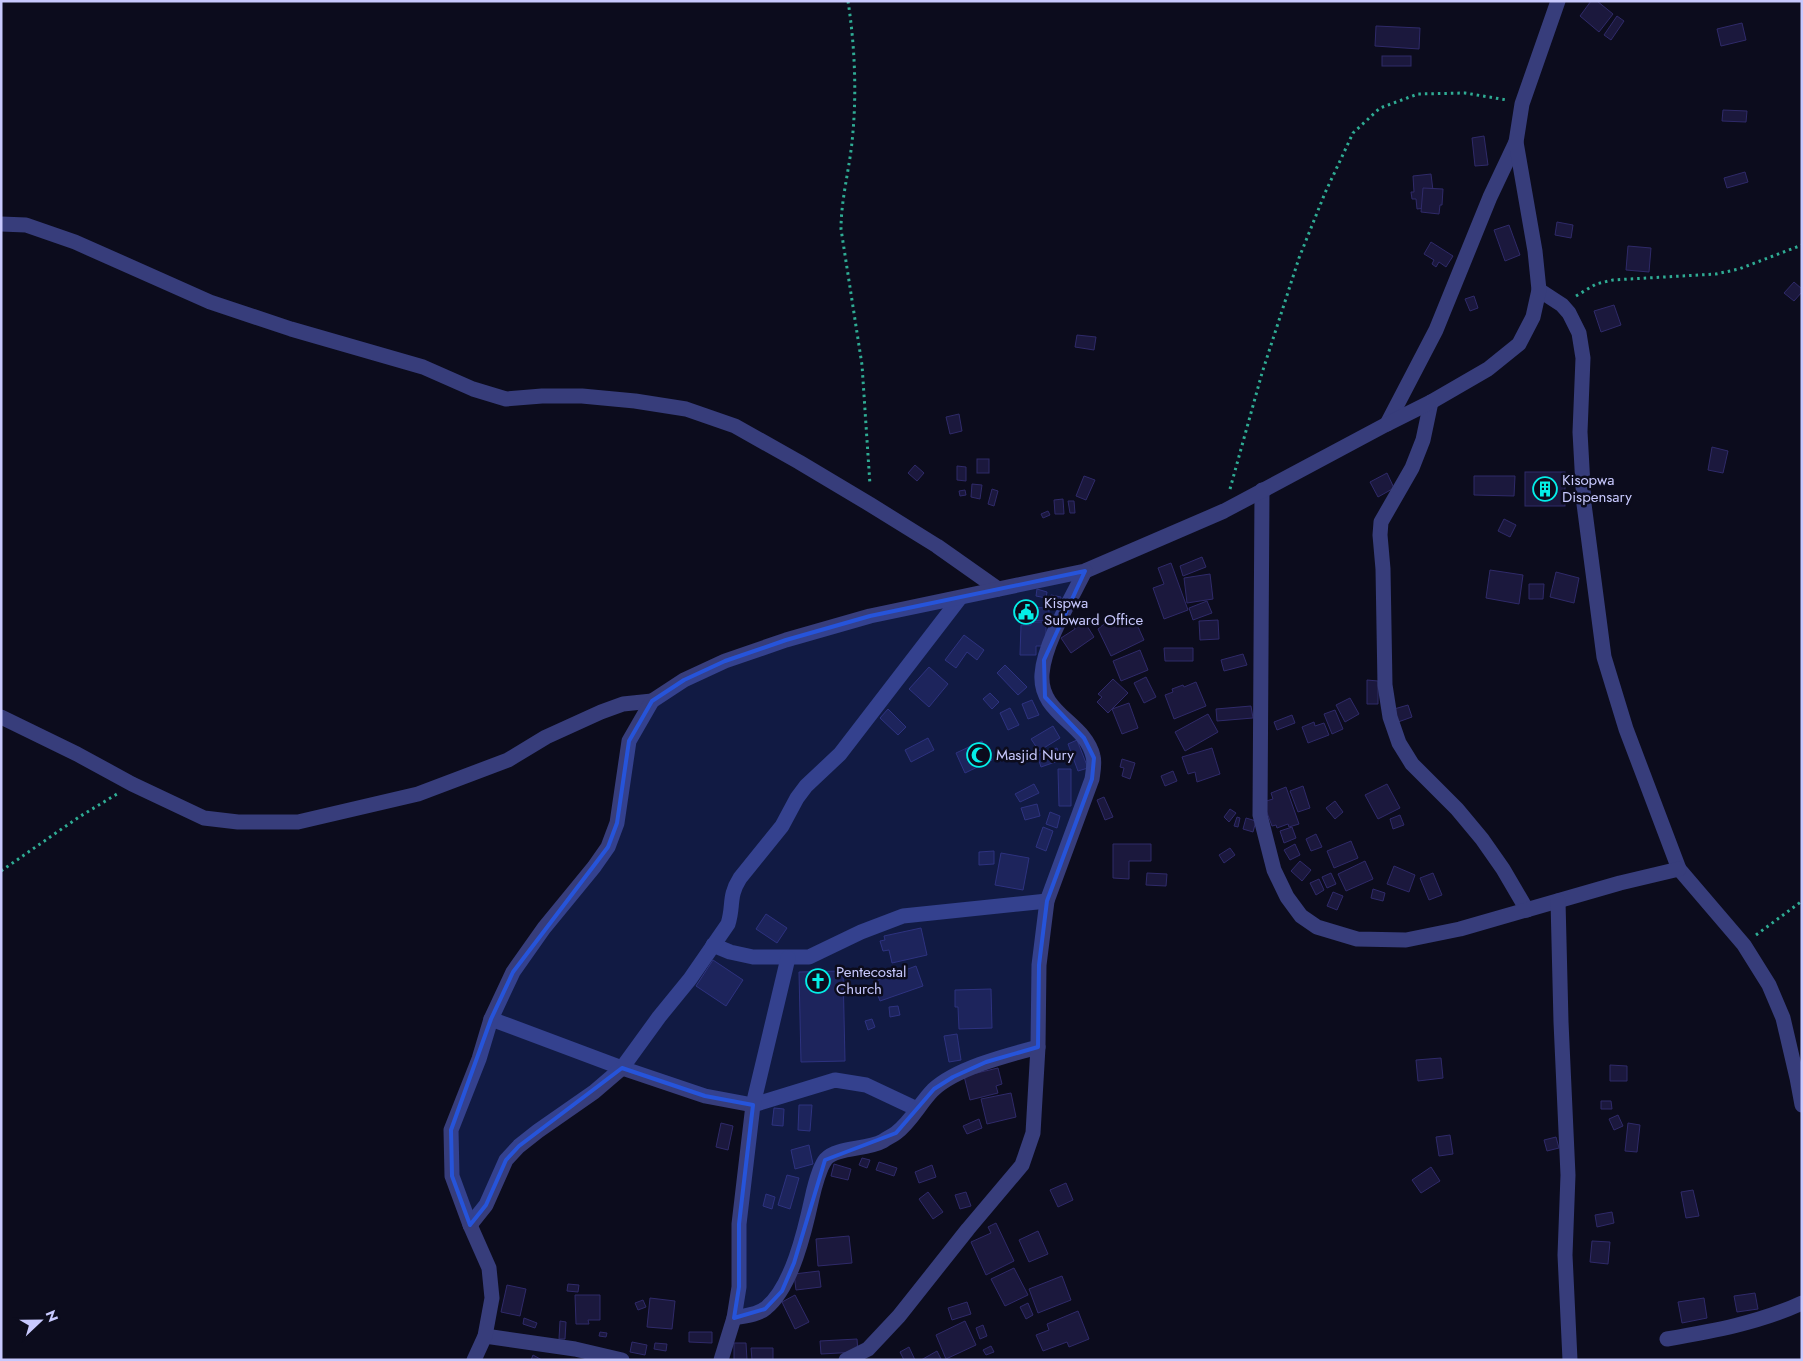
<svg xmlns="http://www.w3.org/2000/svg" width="1803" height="1361" font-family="Jost,sans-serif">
  <rect width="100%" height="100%" fill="#0c0c1d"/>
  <g fill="#1b183d" stroke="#2f2a69">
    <polygon points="1591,1 1597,1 1613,14 1599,32 1580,16"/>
    <polygon points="1617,16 1624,21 1611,40 1604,35"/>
    <polygon points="1742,23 1746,40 1721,46 1717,29"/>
    <polygon points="1376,26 1420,28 1419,49 1375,46"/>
    <rect x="1382" y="56" width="29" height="10"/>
    <polygon points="1723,110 1747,111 1746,122 1722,121"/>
    <polygon points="1484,136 1488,165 1475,166 1472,138"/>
    <polygon points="1745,172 1748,182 1727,188 1724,178"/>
    <polygon points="1431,174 1435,207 1417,209 1416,199 1412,199 1411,192 1414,192 1413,176"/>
    <polygon points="1423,188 1443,189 1442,205 1440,205 1439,214 1421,212"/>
    <polygon points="1557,222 1573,225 1571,238 1555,235"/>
    <polygon points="1509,225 1520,255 1505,261 1494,230"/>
    <polygon points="1431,242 1453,256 1446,267 1439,262 1436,267 1432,264 1434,260 1424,254"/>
    <polygon points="1628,246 1651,248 1649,272 1626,270"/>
    <polygon points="1794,282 1802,289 1802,292 1794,301 1784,293"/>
    <polygon points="1474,296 1478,308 1470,311 1465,299"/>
    <polygon points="1614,305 1621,325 1601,332 1594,311"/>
    <polygon points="1077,335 1096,337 1094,350 1075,347"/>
    <polygon points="959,414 962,431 950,434 946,417"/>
    <polygon points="1712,447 1728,451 1723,473 1708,470"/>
    <rect x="977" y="459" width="12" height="14"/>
    <polygon points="915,465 924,473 917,481 908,473"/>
    <polygon points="957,466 966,467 966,481 957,480"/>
    <rect x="1525" y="472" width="40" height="34"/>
    <polygon points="1387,473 1394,488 1378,497 1370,482"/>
    <polygon points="1084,476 1095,480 1086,500 1076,496"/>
    <polygon points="1474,476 1515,476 1514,496 1474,495"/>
    <polygon points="972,484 982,485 980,499 971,497"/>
    <polygon points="992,489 998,491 994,506 988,504"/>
    <polygon points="965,490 966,495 960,496 959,491"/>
    <polygon points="1063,499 1064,514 1055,514 1054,500"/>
    <polygon points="1068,501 1074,501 1075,513 1070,513"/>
    <polygon points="1048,511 1050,515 1043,518 1041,514"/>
    <polygon points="1504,519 1516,525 1510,537 1498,531"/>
    <polygon points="1202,557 1206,567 1183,576 1180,566"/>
    <polygon points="1171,563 1188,610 1164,619 1153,588 1164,584 1158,568"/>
    <polygon points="1490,570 1523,575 1519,604 1486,598"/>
    <polygon points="1556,572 1579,578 1574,603 1550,597"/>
    <polygon points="1210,574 1213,599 1187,603 1184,578"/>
    <polygon points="1529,584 1544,584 1543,599 1529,599"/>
    <polygon points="1037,589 1047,592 1046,598 1036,596"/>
    <polygon points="1051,595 1061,597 1059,605 1049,603"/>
    <polygon points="1207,601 1212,613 1193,620 1189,608"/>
    <polygon points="1021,607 1049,608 1049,621 1021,620"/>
    <polygon points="1082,618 1094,637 1071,653 1061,638 1075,629 1073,625"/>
    <polygon points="1134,618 1144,640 1111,656 1098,629 1110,619 1116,626"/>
    <polygon points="1218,620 1219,639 1200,640 1199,621"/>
    <polygon points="1031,622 1046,622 1046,646 1036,646 1036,655 1020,655 1021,625 1031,625"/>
    <polygon points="964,635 984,650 977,660 967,652 956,668 945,660"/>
    <polygon points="1164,648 1193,648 1193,661 1165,661"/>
    <polygon points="1140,650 1148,670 1121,681 1113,661"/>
    <polygon points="1243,654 1247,665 1224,671 1221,660"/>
    <polygon points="1005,665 1027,687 1018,695 997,673"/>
    <polygon points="929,667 948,684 929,707 909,689"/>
    <polygon points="1146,677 1156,697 1144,703 1134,683"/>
    <polygon points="1113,679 1128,693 1108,713 1097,702 1102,697 1098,694"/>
    <polygon points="1367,680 1378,681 1378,704 1367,704"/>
    <polygon points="1196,682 1206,706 1174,719 1165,695 1173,692 1172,689 1183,685 1184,687"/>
    <polygon points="990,693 999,702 992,709 983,699"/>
    <polygon points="1350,698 1359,714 1345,722 1336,705"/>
    <polygon points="1032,700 1039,715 1028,719 1022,704"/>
    <polygon points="1129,703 1138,728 1122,734 1112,709"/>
    <polygon points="1408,705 1412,717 1398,722 1394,709"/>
    <polygon points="1251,706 1253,718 1217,721 1216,709"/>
    <polygon points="1010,708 1019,725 1008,730 1000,713"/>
    <polygon points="888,709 906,727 898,735 880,718"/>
    <polygon points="1335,710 1343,729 1332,734 1324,714"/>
    <polygon points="1208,714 1218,732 1185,751 1175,732"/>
    <polygon points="1292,715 1295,723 1277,730 1274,722"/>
    <polygon points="1314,722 1315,726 1324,723 1329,735 1308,743 1302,727"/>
    <polygon points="1053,726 1060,738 1039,751 1031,739"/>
    <polygon points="928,738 934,750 911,762 905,750"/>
    <polygon points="1077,740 1088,768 1078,771 1068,744"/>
    <polygon points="982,741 992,760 965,773 956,753"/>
    <polygon points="1057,748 1061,760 1041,767 1037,755"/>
    <polygon points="1212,748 1220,774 1197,782 1195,772 1188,774 1182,757"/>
    <polygon points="1122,759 1135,763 1130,779 1122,776 1124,768 1120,767"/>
    <polygon points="1058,769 1071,769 1071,806 1059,806"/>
    <polygon points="1173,771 1177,781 1165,786 1161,776"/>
    <polygon points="1034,784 1039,793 1020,802 1015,794"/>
    <polygon points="1387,784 1400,808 1378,819 1365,795"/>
    <polygon points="1303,786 1310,808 1298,812 1290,791"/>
    <polygon points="1286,787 1299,824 1289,827 1288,824 1277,828 1276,825 1272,826 1263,802 1273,799 1271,793"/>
    <polygon points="1104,797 1113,817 1105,820 1097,800"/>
    <polygon points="1335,801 1343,812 1335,819 1326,808"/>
    <polygon points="1037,804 1040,816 1025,820 1021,808"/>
    <polygon points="1230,809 1236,813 1229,822 1224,817"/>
    <polygon points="1050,812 1060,816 1057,828 1046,824"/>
    <polygon points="1400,815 1404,825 1393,829 1390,819"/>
    <polygon points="1237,817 1240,818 1238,827 1234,826"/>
    <polygon points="1246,818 1256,821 1253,832 1243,829"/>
    <polygon points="1043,827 1053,831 1046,851 1036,847"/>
    <polygon points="1292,827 1296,838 1284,843 1280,831"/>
    <polygon points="1316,834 1322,847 1311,851 1306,839"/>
    <polygon points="1351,841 1358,858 1334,868 1327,851"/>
    <polygon points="1113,844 1151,844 1151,861 1129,861 1129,879 1113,878"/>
    <polygon points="1295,844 1300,855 1290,860 1284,850"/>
    <polygon points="1230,848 1235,855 1224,863 1219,855"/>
    <polygon points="994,851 994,864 979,865 979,852"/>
    <polygon points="1001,853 1029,858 1023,890 995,885"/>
    <polygon points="1300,861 1311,870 1302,881 1291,871"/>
    <polygon points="1365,861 1373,879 1346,891 1338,874"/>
    <polygon points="1394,866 1415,875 1409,892 1387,884"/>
    <polygon points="1147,873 1167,874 1166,886 1146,885"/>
    <polygon points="1331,873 1336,884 1327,888 1322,877"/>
    <polygon points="1433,873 1442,895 1429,900 1420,878"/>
    <polygon points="1319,879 1324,890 1316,895 1310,883"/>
    <polygon points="1373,889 1385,893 1383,901 1371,898"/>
    <polygon points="1333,892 1343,896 1337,910 1327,906"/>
    <polygon points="766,914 787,928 777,943 756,929"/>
    <polygon points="921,928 927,955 892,963 889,950 883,951 880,941 885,940 884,936"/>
    <polygon points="713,960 743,980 726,1006 696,986"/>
    <polygon points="916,966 923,986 880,1001 873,982"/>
    <polygon points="843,971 845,1061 801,1062 799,972"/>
    <polygon points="991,989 992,1028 959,1029 958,1007 955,1007 955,990"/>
    <polygon points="898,1006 900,1015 890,1017 889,1007"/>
    <polygon points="872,1019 875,1027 868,1030 865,1021"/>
    <polygon points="957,1034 961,1060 949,1062 944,1036"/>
    <polygon points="1441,1058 1443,1078 1418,1081 1416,1060"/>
    <polygon points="1610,1065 1627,1066 1627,1081 1610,1081"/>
    <polygon points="998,1068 1002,1084 996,1086 998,1093 970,1100 964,1076"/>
    <polygon points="1011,1093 1016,1117 987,1124 981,1099"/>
    <polygon points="1601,1101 1611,1101 1612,1109 1601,1109"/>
    <polygon points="799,1105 812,1105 810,1131 798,1130"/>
    <polygon points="774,1108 784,1109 783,1126 772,1125"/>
    <polygon points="1618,1115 1623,1126 1614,1130 1609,1119"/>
    <polygon points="979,1119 982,1128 967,1134 963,1126"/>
    <polygon points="721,1123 733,1126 728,1150 716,1147"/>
    <polygon points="1628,1123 1640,1125 1637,1152 1625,1151"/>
    <polygon points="1450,1135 1453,1154 1439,1156 1436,1137"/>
    <polygon points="1556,1137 1559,1148 1547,1151 1544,1140"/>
    <polygon points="809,1145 813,1164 795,1169 791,1150"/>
    <polygon points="862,1158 870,1160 867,1168 859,1165"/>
    <polygon points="879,1162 897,1168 894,1176 876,1170"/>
    <polygon points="834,1164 851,1169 848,1180 831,1176"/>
    <polygon points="932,1165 936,1177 919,1183 915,1172"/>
    <polygon points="1431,1167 1440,1181 1421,1193 1412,1180"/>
    <polygon points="787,1175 799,1178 790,1209 778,1205"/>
    <polygon points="1066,1183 1073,1200 1058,1207 1050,1190"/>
    <polygon points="1693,1190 1699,1216 1686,1218 1681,1192"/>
    <polygon points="928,1192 943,1212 933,1219 919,1199"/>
    <polygon points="966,1192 971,1206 960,1209 955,1195"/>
    <polygon points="766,1194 775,1197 772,1209 763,1206"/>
    <polygon points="1612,1212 1614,1223 1597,1227 1595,1215"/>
    <polygon points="996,1223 1014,1261 986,1275 971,1242 991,1233 988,1227"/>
    <polygon points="1038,1231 1048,1254 1029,1262 1019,1240"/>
    <polygon points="849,1236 852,1263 818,1266 816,1239"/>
    <polygon points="1592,1241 1610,1242 1608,1264 1590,1262"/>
    <polygon points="1014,1268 1028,1295 1005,1306 991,1279"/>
    <polygon points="819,1271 821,1287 796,1290 794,1274"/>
    <polygon points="1062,1276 1071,1300 1038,1313 1029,1289"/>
    <polygon points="568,1284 579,1285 578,1292 567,1291"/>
    <polygon points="507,1285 526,1289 520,1316 501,1312"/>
    <polygon points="1755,1293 1758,1309 1737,1312 1734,1296"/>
    <polygon points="575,1295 600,1295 600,1320 588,1320 589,1324 576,1324"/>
    <polygon points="795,1295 809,1322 795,1329 782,1302"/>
    <polygon points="650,1298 675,1301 672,1329 647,1327"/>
    <polygon points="1704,1298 1707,1318 1682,1323 1678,1302"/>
    <polygon points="643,1300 646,1307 638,1310 635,1303"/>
    <polygon points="967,1302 971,1314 952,1320 948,1308"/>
    <polygon points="1028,1303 1033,1315 1026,1319 1020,1307"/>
    <polygon points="1078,1311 1089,1339 1069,1347 1067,1342 1043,1351 1036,1335 1049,1330 1047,1324"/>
    <polygon points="524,1318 537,1323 535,1328 523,1324"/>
    <polygon points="560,1321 566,1322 565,1339 559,1339"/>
    <polygon points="965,1321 976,1345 946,1359 936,1335"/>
    <polygon points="983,1325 987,1336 980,1339 976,1328"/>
    <polygon points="600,1332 607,1333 606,1337 599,1336"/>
    <polygon points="689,1332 712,1332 712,1343 689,1342"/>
    <polygon points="857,1339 858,1352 821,1354 820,1341"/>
    <polygon points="632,1342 647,1345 645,1355 630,1352"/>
    <polygon points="655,1343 667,1344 666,1351 654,1349"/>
    <polygon points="734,1343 746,1343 747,1360 734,1360"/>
    <polygon points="991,1346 994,1352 986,1355 983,1350"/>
    <polygon points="909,1347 915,1360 904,1360 900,1352"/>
    <polygon points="751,1348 773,1348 773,1360 752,1360"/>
    <polygon points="937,1351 941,1359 939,1360 921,1360"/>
    <polygon points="533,1355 542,1360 531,1360"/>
  </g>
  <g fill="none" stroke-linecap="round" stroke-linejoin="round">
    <g stroke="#2fac94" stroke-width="3" stroke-dasharray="2.5 4" stroke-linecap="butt">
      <path d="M848,1C855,47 857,96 852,142C849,171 841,200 841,229L862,365L870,485"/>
      <polyline points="1576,296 1596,284 1613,280 1716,274 1739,269 1802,245"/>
      <polyline points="1230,489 1262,373 1299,258 1325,193 1353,133 1380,108 1418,94 1465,93 1507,100"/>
      <polyline points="1,871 79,817 117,794"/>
      <polyline points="1756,935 1802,901"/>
    </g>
    <g stroke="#373d7b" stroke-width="15">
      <polyline points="1,224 26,225 75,242 210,302 291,329 423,367 473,389 506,399 542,396 582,396 635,401 686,409 735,426 799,462 871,505 937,546 998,589"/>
      <polyline points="1539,290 1562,305 1569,313 1579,333 1583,358 1580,432 1584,504 1604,657 1626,729 1679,869 1744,945 1769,985 1783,1018 1797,1078 1802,1105"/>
      <polyline points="1431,402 1423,440 1412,468 1381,522 1380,535 1383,569 1385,685 1390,717 1399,743 1412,764 1457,809 1482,839 1503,869 1527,910"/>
      <polyline points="1387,424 1436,330 1490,197 1516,142"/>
      <polyline points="1262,490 1260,815 1274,870 1287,897 1301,916 1317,927 1357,939 1406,940 1460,929 1620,883 1679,869"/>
      <polyline points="1,717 77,754 132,784 204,818 238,822 298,822 418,794 508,760 546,737 601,712 623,704 652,701"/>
      <polyline points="1558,901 1561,1022 1568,1175 1565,1255 1570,1360"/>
      <polyline points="713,945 730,952 753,957 809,957 861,932 903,916 1047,901"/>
      <polyline points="491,1019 622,1068 705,1096 753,1105 835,1080 866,1085 917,1109"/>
      <path d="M470,1225L486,1205L506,1160L519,1146L538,1131L594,1092L622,1068L659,1017L690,979L728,924C734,905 728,897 740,878L782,826L797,798L806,786L840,754L960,598"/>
      <path d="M734,1318C744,1316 758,1315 766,1308C792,1287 805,1230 812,1198C814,1189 820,1166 826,1159C837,1147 867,1150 883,1141C887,1138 892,1136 896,1133C911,1122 920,1103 933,1090C956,1068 1008,1055 1038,1047"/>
      <polyline points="485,1336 575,1349 622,1360"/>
      <path d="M1667,1339C1713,1331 1759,1323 1802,1303"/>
      <polyline points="474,1360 485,1336 492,1298 489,1268 470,1225 452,1176 451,1130 479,1059 491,1019 513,972 544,928 594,867 608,847 617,823 629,741 652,701 684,680 725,661 786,640 870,616 1085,571 1224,511 1387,424 1431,402 1488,369 1519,344 1533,317 1539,290 1535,251 1516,142 1522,104 1558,1"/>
      <polyline points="721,1360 734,1318 739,1287 739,1224 753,1105 788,958"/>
      <path d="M846,1360L868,1349L899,1316L968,1229L1022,1165L1033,1133L1038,1047L1039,965L1047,901L1092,779C1093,772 1095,763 1093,756C1085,722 1039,714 1042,674C1044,644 1071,599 1085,571"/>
    </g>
  </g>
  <path fill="#2654da" fill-opacity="0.2" stroke="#2654da" stroke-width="4" stroke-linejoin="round" d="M1085,571L1044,660L1045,697L1084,738L1094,758L1092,779L1047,901L1039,965L1038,1047L986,1062L953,1077L934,1089L896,1133L825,1160L794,1263L782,1291L765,1309L734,1318L739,1287V1224L753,1105L705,1096L622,1068L519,1146L506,1160L486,1205L470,1225L452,1176L451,1130L491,1019L513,972L608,847L617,823L629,741L652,701L684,680L725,661L786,640L870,616Z"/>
  <defs>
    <g id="building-ring" transform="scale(1.25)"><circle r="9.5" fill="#0c0c1d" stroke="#04eee8" stroke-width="1.5"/><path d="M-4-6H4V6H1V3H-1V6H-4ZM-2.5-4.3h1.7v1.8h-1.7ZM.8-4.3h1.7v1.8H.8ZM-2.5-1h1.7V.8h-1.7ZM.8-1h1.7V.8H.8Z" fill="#04eee8"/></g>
    <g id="civic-ring" transform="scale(1.25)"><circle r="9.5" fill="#0c0c1d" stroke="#04eee8" stroke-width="1.5"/><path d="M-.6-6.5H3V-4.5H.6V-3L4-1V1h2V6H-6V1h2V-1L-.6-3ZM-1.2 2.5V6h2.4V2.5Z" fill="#04eee8"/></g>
    <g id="mosque-ring" transform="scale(1.25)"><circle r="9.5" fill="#0c0c1d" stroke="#04eee8" stroke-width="1.5"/><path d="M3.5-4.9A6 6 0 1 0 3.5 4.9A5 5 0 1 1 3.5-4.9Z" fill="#04eee8"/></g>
    <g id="church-ring" transform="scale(1.25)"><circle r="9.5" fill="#0c0c1d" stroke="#04eee8" stroke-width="1.5"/><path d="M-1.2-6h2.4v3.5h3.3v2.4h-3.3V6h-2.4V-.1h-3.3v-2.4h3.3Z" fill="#04eee8"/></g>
  </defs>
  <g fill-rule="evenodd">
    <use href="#building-ring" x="1545" y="489"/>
    <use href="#civic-ring" x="1026" y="612"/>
    <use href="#mosque-ring" x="979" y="755"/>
    <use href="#church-ring" x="818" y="981"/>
  </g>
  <g text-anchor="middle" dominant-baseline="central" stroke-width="5" stroke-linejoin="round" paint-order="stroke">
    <g font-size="15" fill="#c8c9fe" stroke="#0c0c1d" text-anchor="start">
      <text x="1562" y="480">Kisopwa<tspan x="1562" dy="17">Dispensary</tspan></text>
      <text x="1044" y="603">Kispwa<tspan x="1044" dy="17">Subward Office</tspan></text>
      <text x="996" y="755">Masjid Nury</text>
      <text x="836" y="972">Pentecostal<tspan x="836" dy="17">Church</tspan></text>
    </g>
  </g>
  <rect width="1803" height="1361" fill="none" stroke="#c8c9fe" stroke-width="5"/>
  <g transform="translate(40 1321) rotate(68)" stroke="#0c0c1d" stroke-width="4" paint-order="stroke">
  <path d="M0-4L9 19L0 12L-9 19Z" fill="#c8c9fe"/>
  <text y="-8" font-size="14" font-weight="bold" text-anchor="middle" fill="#c8c9fe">N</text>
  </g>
</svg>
